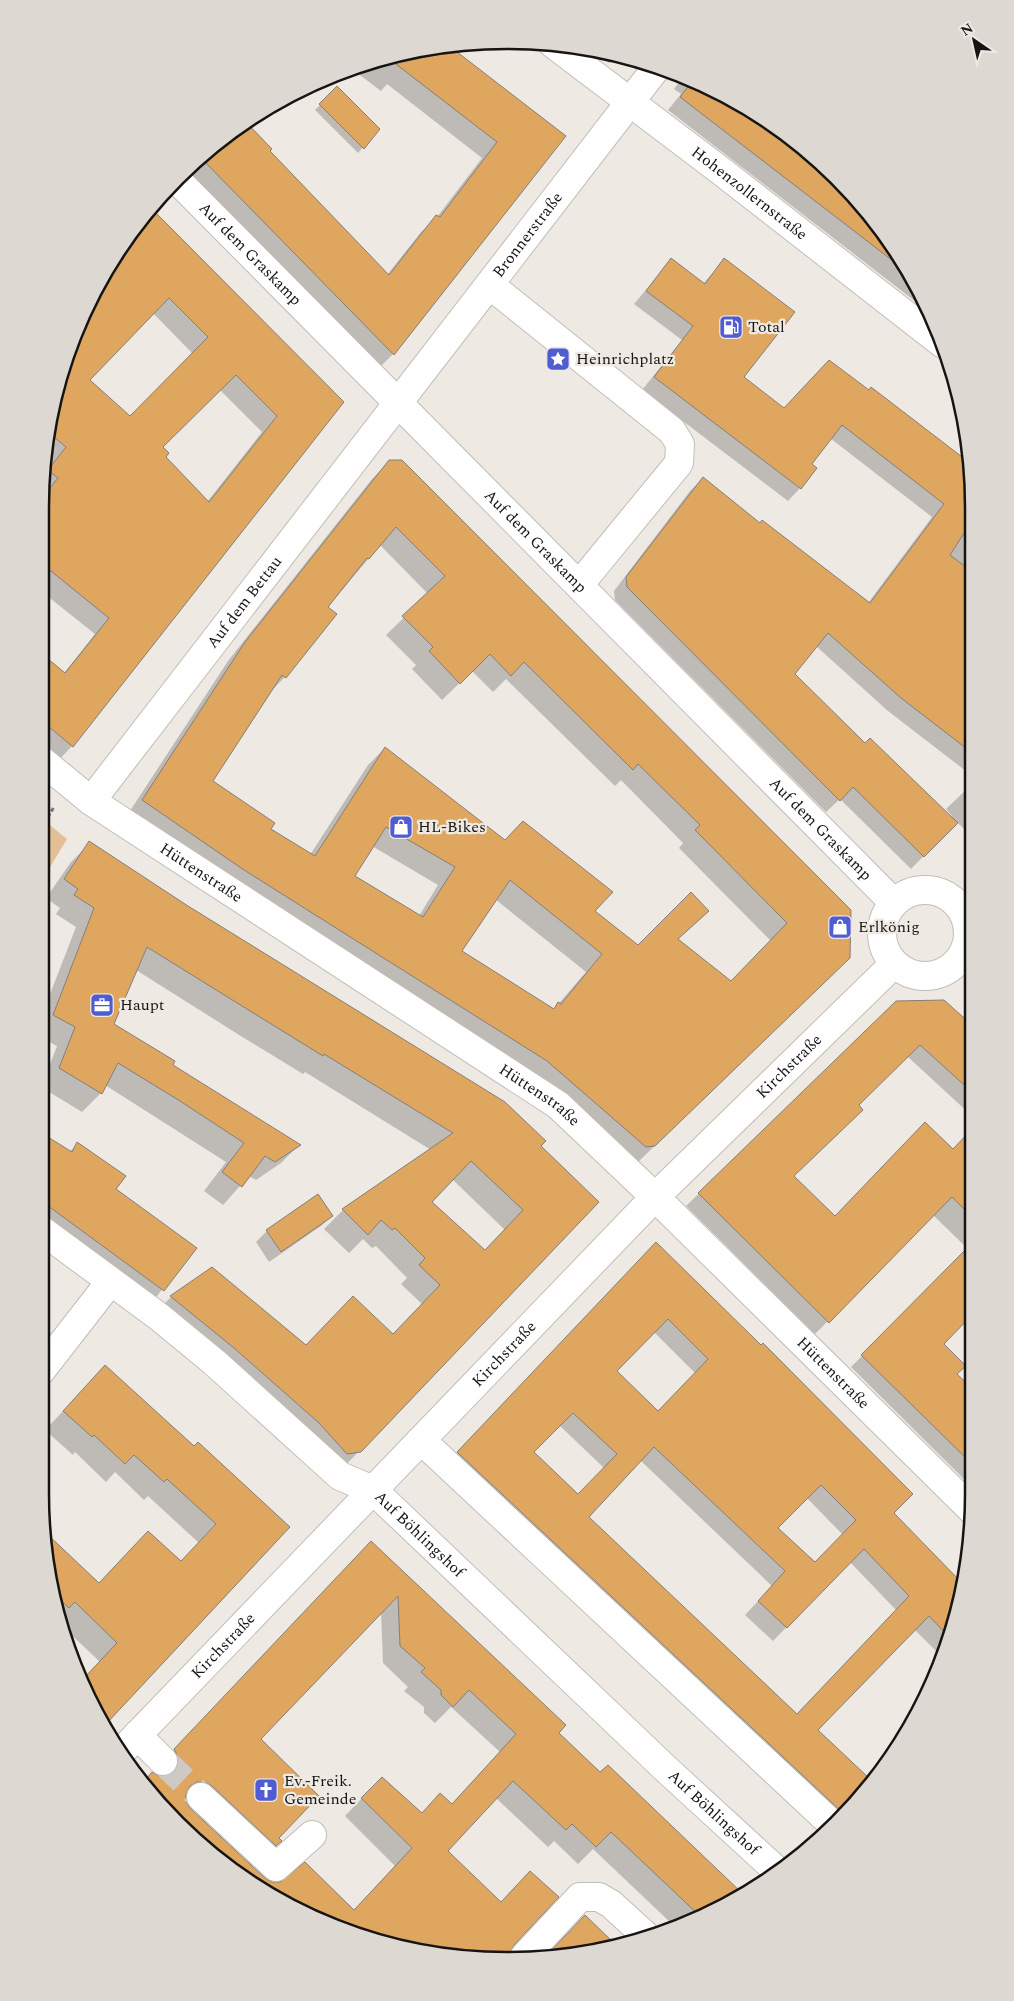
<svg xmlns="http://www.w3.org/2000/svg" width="1014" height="2001" font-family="Spectral,serif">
  <rect width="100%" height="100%" fill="#eee9e3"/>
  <polygon fill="#e3bf96" points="41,818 67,839 41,882"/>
  <g fill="#0003" fill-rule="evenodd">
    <polygon points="445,44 564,136 393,354 378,369 184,172 199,156 245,123 268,152 387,275 421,232 437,217 482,158 387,84 381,91 356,72 360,64"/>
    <polygon points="592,50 617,54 609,63"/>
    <polygon points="683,77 713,88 792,137 878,223 929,312 668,110 681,94 674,89"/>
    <polygon points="337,88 378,129 358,153 315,110"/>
    <path d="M150,208L343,402L72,746L57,762L41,749V654L64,673L95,634L41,591V498L43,495L41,493V477L52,463L44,457L56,386L88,301L136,223ZM153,313L193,354L130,418L88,380ZM219,389L262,432L207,502L164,457L162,447Z"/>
    <polygon points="671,260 703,284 724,260 742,378 784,410 869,392 872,389 970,465 971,775 888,711 816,646 794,674 865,745 951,818 952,816 946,809 971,785 971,824 965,830 957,822 911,869 840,799 826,812 615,600 614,591 690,491 703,478 760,524 868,603 932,517 830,438 810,464 800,488 788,501 642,390 682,340 634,304"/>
    <path d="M390,461H401L831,975L637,1163L126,817L228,661L372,479ZM380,545L428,594L386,635L416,665L412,669L442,700L472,671L493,692L506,679L615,786L621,780L683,843L679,848L771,941L731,982L677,940L690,928L638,947L385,748L368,765L310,855L269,829L212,781L268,694L285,677L327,608ZM372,846L438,885L419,916L353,876ZM495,899L586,972L553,1010L461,951Z"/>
    <path d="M90,843L540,1146L597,1202L341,1470L153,1315L171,1297L212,1269L305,1346L392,1336L422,1304L401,1284L407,1278L376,1246L372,1248L363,1239L349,1253L324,1229L343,1210L431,1150L305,1072L303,1074L244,1038L136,970L112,1024L171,1065L299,1145L281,1163L256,1180L249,1176L223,1205L204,1191L226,1162L105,1085L101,1093L82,1112L41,1087L57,1046L40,1037V1020L76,927L56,914L60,908L46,898L71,862ZM452,1179L505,1230L484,1252L430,1202Z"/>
    <polygon points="897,1002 972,1027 972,1116 907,1056 857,1106 793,1176 834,1218 915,1135 972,1191 972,1256 966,1251 968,1249 933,1215 815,1334 686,1206"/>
    <polygon points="40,1134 70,1151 78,1144 115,1189 195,1248 153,1301 40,1218"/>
    <polygon points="332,1216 321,1226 269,1262 256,1242 267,1231"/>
    <path d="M643,1257L963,1586L958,1615L942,1657L914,1629L816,1730L869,1780L837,1824L444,1466ZM654,1332L695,1373L657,1413L615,1371ZM559,1425L604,1468L577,1496L533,1452ZM640,1460L772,1586L745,1615L773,1641L850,1562L896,1610L797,1715L587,1517ZM806,1497L843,1535L814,1564L776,1528Z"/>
    <polygon points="955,1262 972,1279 972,1314 942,1344 956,1374 973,1391 973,1488 851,1367"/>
    <polygon points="105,1367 194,1448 288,1527 106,1722 84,1680 100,1662 62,1626 48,1541 99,1584 180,1563 199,1543 148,1496 144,1500 115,1472 106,1482 75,1452 73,1455 45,1430"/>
    <path d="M371,1543L557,1733L600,1774L714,1913L673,1925L593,1849L578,1864L554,1841L548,1847L496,1798L446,1851L510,1949L505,1955L416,1952L273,1898L199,1845L142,1784L153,1774L161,1777L157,1768ZM381,1612L383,1663L408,1687L404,1691L424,1707V1713L435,1723L451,1707L500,1752L451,1805L421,1814L364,1796L345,1816L395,1866L354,1911L265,1880L189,1809L185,1799L194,1803L263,1858L280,1841L278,1838L259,1739Z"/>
  </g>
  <g fill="#dfa660" stroke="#847f7a" fill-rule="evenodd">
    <polygon points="443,45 448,45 566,136 394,355 199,156 246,122 272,149 270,151 389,275 436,215 440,217 497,142 388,58"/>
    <polygon points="693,80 713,88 792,137 878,223 900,261 897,264 680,97"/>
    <polygon points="337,86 380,129 364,149 319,104"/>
    <path d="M151,208L344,402L73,747L41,720V653L65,673L109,618L41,563V499L58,478L48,470L66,447L48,432L56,386L88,301L136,223ZM169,298L208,337L130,416L90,380ZM236,375L277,416L209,502L166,457L169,453L163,447Z"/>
    <polygon points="671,258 705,284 724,258 795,312 744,377 784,408 829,360 869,390 871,387 970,463 970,524 950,555 970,570 971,752 901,698 828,633 795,674 865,743 870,738 958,823 924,857 853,787 840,801 627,587 626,577 703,477 760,523 762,520 870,603 944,504 842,425 812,464 817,468 801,489 654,377 693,326 646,291"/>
    <path d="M389,460H402L851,910L850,958L655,1146L646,1147L547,1061L244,870L142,800L245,642ZM396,527L445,576L402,616L433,647L429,651L460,684L490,654L511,676L524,662L633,770L638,764L700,825L695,830L787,923L731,981L678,939L709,911L691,892L638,945L595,911L613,892L523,821L505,840L385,747L315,856L271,829L275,823L213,781L282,675L286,678L337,614L328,607L367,558L369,559ZM386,827L455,867L423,917L355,876ZM510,880L602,954L561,1004L558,1002L554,1009L462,951Z"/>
    <path d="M89,841L188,906L505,1102L546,1141L541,1146L599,1202L361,1452L347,1454L319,1423L234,1348L170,1296L212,1267L306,1345L353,1296L393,1334L440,1285L419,1265L425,1258L395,1228L392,1230L381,1220L368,1235L342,1209L453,1133L324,1054L323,1056L263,1019L147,947L114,1024L175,1061L173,1065L301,1145L275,1162L265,1156L242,1187L222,1172L244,1143L180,1101L118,1063L102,1094L59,1068L75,1027L53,1015L94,908L74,895L78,889L64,879ZM471,1161L523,1210L485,1250L432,1202Z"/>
    <polygon points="944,1000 972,1025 972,1092 920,1045 859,1105 863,1110 794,1176 835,1216 925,1122 953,1149 972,1129 972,1217 952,1197 829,1323 698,1193 896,1001"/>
    <polygon points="40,1132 72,1152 77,1142 126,1176 116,1189 197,1248 164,1291 40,1200"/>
    <polygon points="318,1194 333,1216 281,1252 266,1230"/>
    <path d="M656,1242L761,1345L763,1343L913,1494L894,1513L963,1584L958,1615L950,1638L929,1616L818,1730L870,1779L844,1814L457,1452ZM668,1319L708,1359L658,1411L617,1371ZM573,1413L617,1454L578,1494L534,1452ZM654,1447L785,1571L758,1601L787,1628L864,1549L909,1596L797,1714L589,1517ZM821,1485L856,1520L815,1562L778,1528Z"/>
    <polygon points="972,1243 972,1315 944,1344 966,1366 957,1374 973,1389 973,1465 861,1355"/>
    <polygon points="105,1365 194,1446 198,1442 290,1527 107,1723 83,1679 117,1643 75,1602 69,1608 57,1597 46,1533 99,1583 148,1531 181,1561 216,1524 167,1479 164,1482 134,1455 125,1464 94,1435 92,1437 63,1411"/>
    <path d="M371,1541L566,1725L559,1733L600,1772L608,1765L742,1893L714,1913L701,1917L611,1832L596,1847L572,1824L566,1830L513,1781L448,1851L501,1902L530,1871L559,1897L514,1945L510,1955L416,1952L273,1898L194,1840L142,1784L152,1772L159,1776H167L174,1772L178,1765V1757L174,1749ZM398,1596L400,1646L425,1668L421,1672L441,1690V1695L453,1707L469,1690L516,1734L452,1804L440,1793L422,1813L382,1777L361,1798L412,1848L354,1910L305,1862L280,1882H272L266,1879L190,1808L186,1802V1794L190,1786L197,1782H205L212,1786L276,1846L282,1841L279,1838L319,1796L261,1739Z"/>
    <polygon points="585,1915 614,1943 568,1957 546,1956"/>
  </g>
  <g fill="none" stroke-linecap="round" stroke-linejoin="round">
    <polyline stroke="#cec9c4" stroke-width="28" stroke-dasharray="28 14" stroke-linecap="butt" points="163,1761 201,1797"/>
    <g stroke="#c2bdb7" stroke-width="30">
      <g id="minor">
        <path id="s1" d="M177,180L894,903"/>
        <polyline points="490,285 672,431 680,444 679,463 579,585"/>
        <path id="s2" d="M41,760L91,801L558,1105L655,1197L973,1511"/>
        <path id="s3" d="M91,801L657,67"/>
        <circle cx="925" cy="933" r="43"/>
        <path id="s4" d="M40,1229L158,1316L214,1362L340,1476L373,1490L666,1769L775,1869"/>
        <polyline points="40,1372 110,1282"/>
        <polyline points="421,1440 834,1826"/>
        <polyline points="137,1735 163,1761"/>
        <path id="s5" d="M122,1751L655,1197L894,964"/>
        <polyline points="201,1797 276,1867 312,1835"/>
        <polyline points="525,1956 580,1897 599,1897 611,1904 644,1934"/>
      </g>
    </g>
    <g stroke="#c2bdb7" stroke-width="30">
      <g id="major">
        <path id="s6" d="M552,43L721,171L943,344"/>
      </g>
    </g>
    <polyline stroke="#797571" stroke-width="3" stroke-dasharray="4 2.5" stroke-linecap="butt" points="41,828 54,807"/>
    <use href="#minor" stroke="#fff" stroke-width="28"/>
    <use href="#major" stroke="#fff" stroke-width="28"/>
  </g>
  <defs>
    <g id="fuel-square" transform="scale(1.25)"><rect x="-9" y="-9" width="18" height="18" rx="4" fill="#505cd2" stroke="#eee9e3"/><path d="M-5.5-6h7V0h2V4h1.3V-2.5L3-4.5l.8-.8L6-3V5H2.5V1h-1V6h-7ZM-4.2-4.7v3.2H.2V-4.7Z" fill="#fff"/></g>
    <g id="sight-square" transform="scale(1.25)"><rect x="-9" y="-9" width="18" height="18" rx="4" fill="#505cd2" stroke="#eee9e3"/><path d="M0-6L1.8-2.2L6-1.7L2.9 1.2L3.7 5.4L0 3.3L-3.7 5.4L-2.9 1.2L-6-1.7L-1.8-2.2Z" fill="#fff"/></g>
    <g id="shop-square" transform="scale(1.25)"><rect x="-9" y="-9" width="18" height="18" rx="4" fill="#505cd2" stroke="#eee9e3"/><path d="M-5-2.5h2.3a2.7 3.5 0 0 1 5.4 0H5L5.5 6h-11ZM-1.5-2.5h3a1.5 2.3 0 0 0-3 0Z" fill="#fff"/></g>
    <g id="office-square" transform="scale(1.25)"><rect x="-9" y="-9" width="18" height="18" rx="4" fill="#505cd2" stroke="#eee9e3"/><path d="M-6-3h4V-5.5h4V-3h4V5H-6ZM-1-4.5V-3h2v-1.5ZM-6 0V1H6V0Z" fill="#fff"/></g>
    <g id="church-square" transform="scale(1.25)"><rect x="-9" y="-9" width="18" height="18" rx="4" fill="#505cd2" stroke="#eee9e3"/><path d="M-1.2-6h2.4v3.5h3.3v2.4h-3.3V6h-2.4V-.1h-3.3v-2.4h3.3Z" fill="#fff"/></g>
  </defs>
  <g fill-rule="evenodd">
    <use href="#fuel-square" x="731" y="327"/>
    <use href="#sight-square" x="558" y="359"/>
    <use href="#shop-square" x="401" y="827"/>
    <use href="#shop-square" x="840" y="927"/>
    <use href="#office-square" x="102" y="1005"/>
    <use href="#church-square" x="266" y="1790"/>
  </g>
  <g text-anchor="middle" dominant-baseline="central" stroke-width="4.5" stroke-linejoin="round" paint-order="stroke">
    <g font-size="16" fill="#171513" stroke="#eee9e3">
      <text stroke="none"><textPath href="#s6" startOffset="248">Hohenzollernstraße</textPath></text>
      <text stroke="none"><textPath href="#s3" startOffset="715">Bronnerstraße</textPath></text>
      <text stroke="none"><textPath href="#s1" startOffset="104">Auf dem Graskamp</textPath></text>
      <text stroke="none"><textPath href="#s1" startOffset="509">Auf dem Graskamp</textPath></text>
      <text stroke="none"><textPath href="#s3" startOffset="251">Auf dem Bettau</textPath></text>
      <text stroke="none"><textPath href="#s1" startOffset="914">Auf dem Graskamp</textPath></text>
      <text stroke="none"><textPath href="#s2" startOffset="196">Hüttenstraße</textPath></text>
      <text stroke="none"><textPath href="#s5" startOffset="956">Kirchstraße</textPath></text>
      <text stroke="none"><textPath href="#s2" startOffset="601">Hüttenstraße</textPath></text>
      <text stroke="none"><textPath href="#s5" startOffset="551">Kirchstraße</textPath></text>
      <text stroke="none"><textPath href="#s2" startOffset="1006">Hüttenstraße</textPath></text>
      <text stroke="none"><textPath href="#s4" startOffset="489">Auf Böhlingshof</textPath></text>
      <text stroke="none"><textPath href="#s5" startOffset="146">Kirchstraße</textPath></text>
      <text stroke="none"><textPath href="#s4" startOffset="894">Auf Böhlingshof</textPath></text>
    </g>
    <g font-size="16" fill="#171513" stroke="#eee9e3" text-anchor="start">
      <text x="748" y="327">Total</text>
      <text x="576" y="359">Heinrichplatz</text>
      <text x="418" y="827">HL-Bikes</text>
      <text x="858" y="927">Erlkönig</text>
      <text x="120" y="1005">Haupt</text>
      <text x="284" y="1781">Ev.-Freik.<tspan x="284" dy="18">Gemeinde</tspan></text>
    </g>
  </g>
  <path d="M0 0H1014V2001H0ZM507 49H507A458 458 0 0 1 965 507V1494A458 458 0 0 1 507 1952H507A458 458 0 0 1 49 1494V507A458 458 0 0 1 507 49Z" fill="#ddd8d2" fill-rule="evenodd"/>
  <path fill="none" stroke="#171513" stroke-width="2.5" d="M507 49H507A458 458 0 0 1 965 507V1494A458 458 0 0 1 507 1952H507A458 458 0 0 1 49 1494V507A458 458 0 0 1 507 49Z"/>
  <g transform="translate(974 40) rotate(326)" stroke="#eee9e3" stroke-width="4" paint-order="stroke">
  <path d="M0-4L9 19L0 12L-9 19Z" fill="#171513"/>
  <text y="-8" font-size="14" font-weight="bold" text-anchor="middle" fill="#171513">N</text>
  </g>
</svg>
